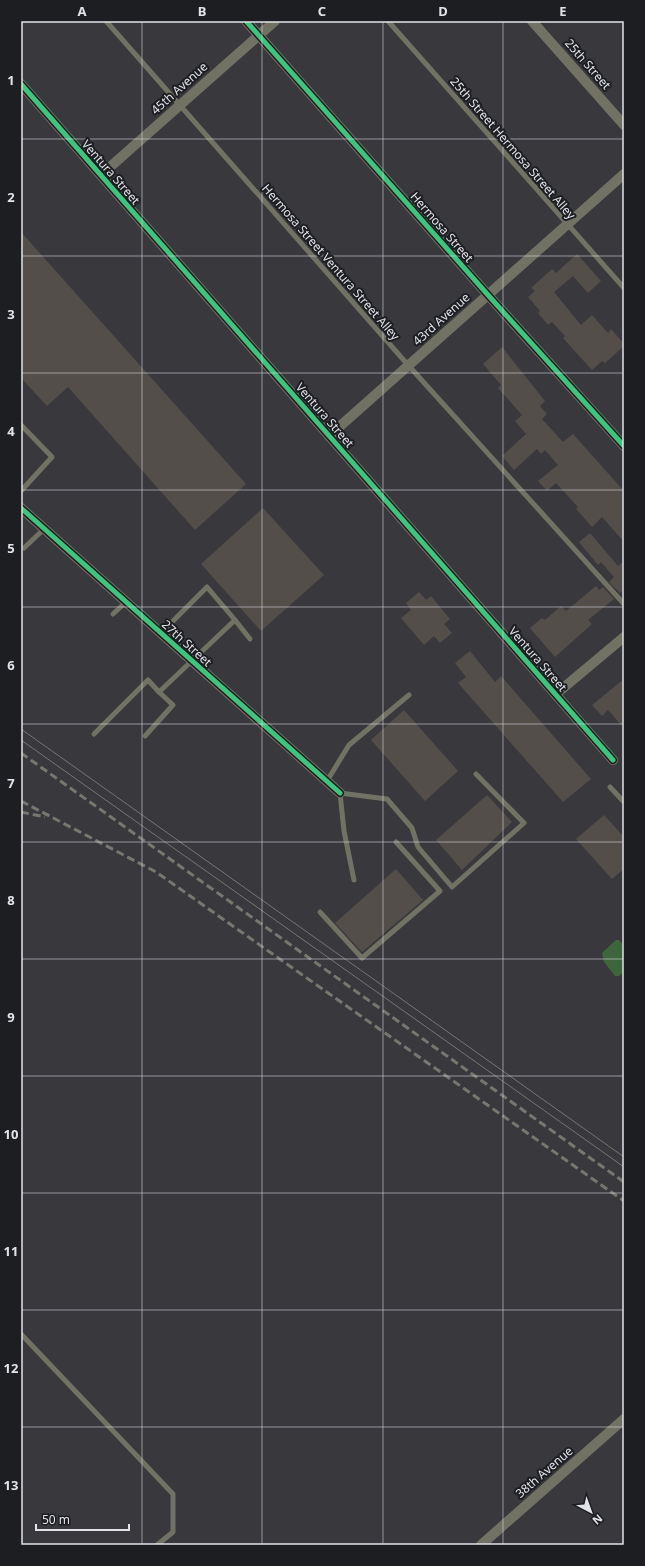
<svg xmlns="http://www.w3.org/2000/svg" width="645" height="1566" font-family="'Noto Sans',sans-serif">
  <rect width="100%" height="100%" fill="#38383d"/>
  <polygon fill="#3e663d" points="616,940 619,940 624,946 624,972 619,976 615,976 604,962 602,953"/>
  <g fill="#534e49">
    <polygon points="21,232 246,484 195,530 68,387 47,406 21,378"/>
    <polygon points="577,254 601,281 588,293 573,276 554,292 581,325 592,315 608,333 611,329 624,344 624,346 605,363 602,361 592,370 563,338 565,336 552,322 548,325 538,313 540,311 528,297 535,291 531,288 552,269 556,273"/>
    <polygon points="502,347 545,401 540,406 547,414 542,419 563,442 573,434 624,491 624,542 602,517 592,527 576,509 578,507 556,483 547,491 538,481 558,465 545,450 541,454 537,449 514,470 502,456 526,434 515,421 522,415 498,388 501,385 483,364"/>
    <polygon points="263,508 324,575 261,631 201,564"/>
    <polygon points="590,533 618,566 624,561 624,590 620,593 609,582 614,577 601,562 598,565 579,542"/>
    <polygon points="596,586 599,590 603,587 614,599 588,620 592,624 555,657 530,628 542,618 545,620 561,606 566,611"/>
    <polygon points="419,592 426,600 431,596 450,619 444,624 452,633 440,643 434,636 424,645 401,618 411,610 406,603"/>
    <polygon points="470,651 495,682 501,676 591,779 563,802 458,683 466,677 455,663"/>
    <polygon points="624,679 624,728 608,710 602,716 592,705"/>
    <polygon points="404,710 458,771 425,801 371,740"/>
    <polygon points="487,795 512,822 462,870 436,840"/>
    <polygon points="604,815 624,837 624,869 612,879 576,839"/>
    <polygon points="396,869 423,900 362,952 335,923"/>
  </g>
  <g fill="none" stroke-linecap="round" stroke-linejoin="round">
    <g stroke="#727264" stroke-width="5">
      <polyline points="106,21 408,365 624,604"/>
      <polyline points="388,21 624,288"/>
      <polyline points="21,425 52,457 21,491"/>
      <polyline points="24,548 44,529"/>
      <polyline points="113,614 126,602"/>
      <polyline points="161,633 207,587 235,620"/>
      <polyline points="94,734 148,680 159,692"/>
      <polyline points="145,736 173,705 159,692 235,620 250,639"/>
      <polyline points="327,781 349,745 409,695"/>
      <polyline points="610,787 624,802"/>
      <polyline points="354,880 344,831 340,793 387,799 412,828 418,847 452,887 524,823 476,774"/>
      <polyline points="320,912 362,958 440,891 396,842"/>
      <polyline points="21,1334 173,1494 173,1532 157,1545"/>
    </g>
    <g stroke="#727264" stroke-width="10">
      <polyline points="246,21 488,295 624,446"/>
      <polyline points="532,21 624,125"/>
      <polyline points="21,84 613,760"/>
      <polyline points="101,175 275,21"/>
      <polyline points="329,436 624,174"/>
      <polyline points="21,508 340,793"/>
      <polyline points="556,694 624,637"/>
      <polyline points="481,1545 624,1419"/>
    </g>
    <g stroke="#777770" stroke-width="1">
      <polyline points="21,729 624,1157"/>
      <polyline points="21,740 624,1167"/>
    </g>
    <g stroke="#777770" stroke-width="3" stroke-dasharray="8 4" stroke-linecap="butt">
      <polyline points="21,753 624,1182"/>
      <polyline points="21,801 156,872 624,1201"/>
      <polyline points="21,812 45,817"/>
    </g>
    <g stroke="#1d1e22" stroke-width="8">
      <g id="cycleway">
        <polyline points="246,21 488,295 624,446"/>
        <polyline points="21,84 613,760"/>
        <polyline points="21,508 340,793"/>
      </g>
    </g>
    <use href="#cycleway" stroke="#40c37c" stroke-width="5"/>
  </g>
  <path fill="none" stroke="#e2e3e9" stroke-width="1" stroke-opacity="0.55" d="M142,21V1545M262,21V1545M383,21V1545M503,21V1545M21,139H624M21,256H624M21,373H624M21,490H624M21,607H624M21,724H624M21,842H624M21,959H624M21,1076H624M21,1193H624M21,1310H624M21,1427H624"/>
  <g text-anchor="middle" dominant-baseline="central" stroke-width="4" stroke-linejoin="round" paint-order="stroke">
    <g font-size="12" fill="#e2e3e9" stroke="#1d1e22">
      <text transform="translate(588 64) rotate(49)">25th Street</text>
      <text transform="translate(179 88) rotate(-42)">45th Avenue</text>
      <text transform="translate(513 148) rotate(49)">25th Street Hermosa Street Alley</text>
      <text transform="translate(111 172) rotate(49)">Ventura Street</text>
      <text transform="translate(442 227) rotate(49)">Hermosa Street</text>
      <text transform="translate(331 262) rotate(49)">Hermosa Street Ventura Street Alley</text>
      <text transform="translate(441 319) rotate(-42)">43rd Avenue</text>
      <text transform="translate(325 415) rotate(49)">Ventura Street</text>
      <text transform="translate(187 643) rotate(42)">27th Street</text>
      <text transform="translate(538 659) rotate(49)">Ventura Street</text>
      <text transform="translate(544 1472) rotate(-41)">38th Avenue</text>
    </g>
  </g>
  <rect width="645" height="1566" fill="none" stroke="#1d1e22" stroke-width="44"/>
  <g transform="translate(591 1512) rotate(139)" stroke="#1d1e22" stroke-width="3" paint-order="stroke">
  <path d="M0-3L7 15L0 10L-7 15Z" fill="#e2e3e9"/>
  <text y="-6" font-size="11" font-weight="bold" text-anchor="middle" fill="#e2e3e9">N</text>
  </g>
  <path d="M36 1524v6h93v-6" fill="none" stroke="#e2e3e9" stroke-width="2"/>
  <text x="42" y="1524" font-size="12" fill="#e2e3e9" stroke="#1d1e22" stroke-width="3" paint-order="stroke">50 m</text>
  <rect x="22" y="22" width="601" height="1522" fill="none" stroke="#e2e3e9" stroke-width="1.5"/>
  <g font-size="13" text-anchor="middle" font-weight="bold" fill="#e2e3e9">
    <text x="82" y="16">A</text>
    <text x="202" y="16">B</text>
    <text x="322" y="16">C</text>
    <text x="443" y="16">D</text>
    <text x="563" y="16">E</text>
    <text x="11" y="85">1</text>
    <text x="11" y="202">2</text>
    <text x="11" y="319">3</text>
    <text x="11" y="436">4</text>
    <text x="11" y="553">5</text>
    <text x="11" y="670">6</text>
    <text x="11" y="788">7</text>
    <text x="11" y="905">8</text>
    <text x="11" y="1022">9</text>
    <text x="11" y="1139">10</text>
    <text x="11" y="1256">11</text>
    <text x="11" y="1373">12</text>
    <text x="11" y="1490">13</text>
  </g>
</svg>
